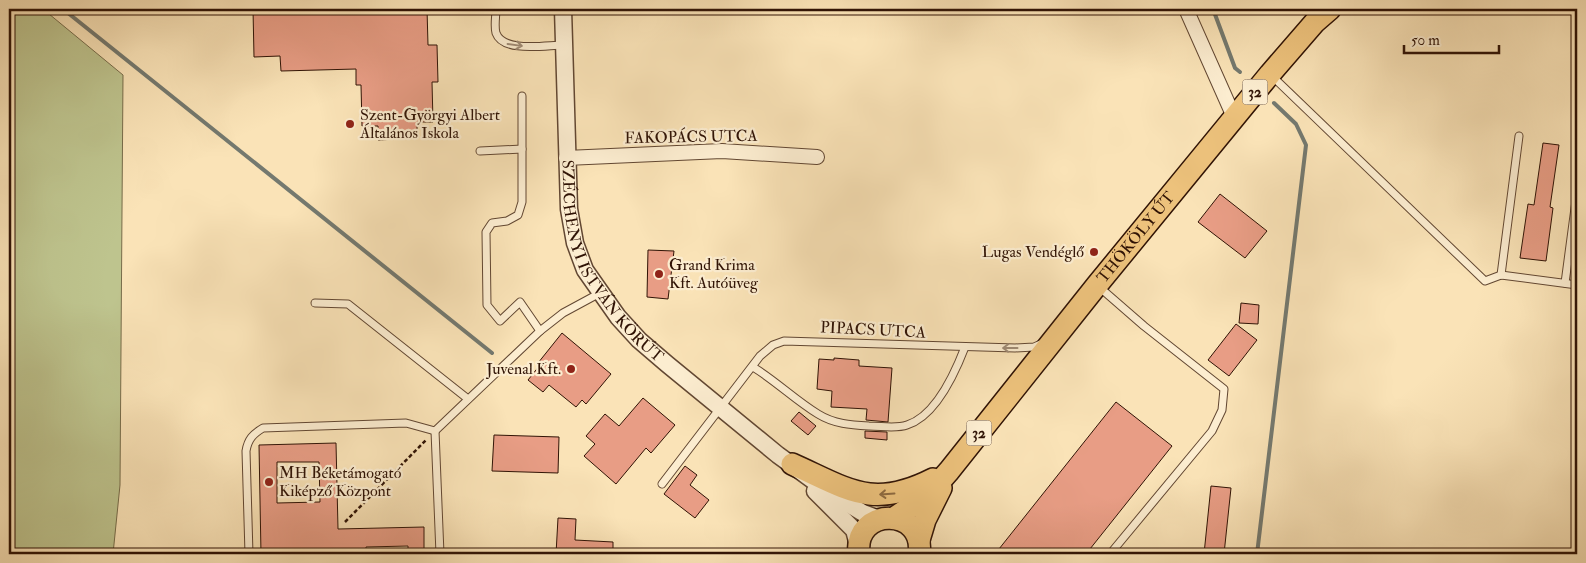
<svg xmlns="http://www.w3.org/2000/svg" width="1586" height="563" font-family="'IM FELL Double Pica',serif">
  <rect width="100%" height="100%" fill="#fae3b7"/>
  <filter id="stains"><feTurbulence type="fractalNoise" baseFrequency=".004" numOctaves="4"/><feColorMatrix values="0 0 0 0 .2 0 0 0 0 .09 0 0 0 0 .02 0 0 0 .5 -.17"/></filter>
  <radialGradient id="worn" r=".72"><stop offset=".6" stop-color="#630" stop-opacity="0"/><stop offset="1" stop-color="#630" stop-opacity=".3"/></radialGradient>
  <polygon fill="#bec48e" stroke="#776c4a" points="9,9 43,9 123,75 120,485 113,554 9,554"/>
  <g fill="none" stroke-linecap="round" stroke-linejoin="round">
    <g stroke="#74796f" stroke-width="4">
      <polyline points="63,9 492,353"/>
      <polyline points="1213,9 1235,68 1240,72"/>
      <polyline points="1257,554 1306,145 1296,124 1274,103"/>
    </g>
  </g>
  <g fill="#e89d85" stroke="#301305" fill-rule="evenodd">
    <polygon points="253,9 427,9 428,45 437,45 438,82 432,82 433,122 417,122 417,138 378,140 378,126 362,126 361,85 356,85 356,69 281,71 280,56 254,57"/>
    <polygon points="1543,143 1559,145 1550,207 1553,208 1546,261 1520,258 1528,204 1534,205"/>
    <polygon points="1220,194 1267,231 1245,258 1198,222"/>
    <polygon points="648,250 674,251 668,299 647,297"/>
    <polygon points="1241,303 1259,305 1258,324 1239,323"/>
    <polygon points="1236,324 1257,340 1229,376 1208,360"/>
    <polygon points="562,333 611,374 586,404 582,400 576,407 549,385 543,392 528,380 540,365 538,363"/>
    <polygon points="834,358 859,360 859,366 892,368 888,422 866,420 867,409 831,407 832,391 817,389 819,359 834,360"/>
    <polygon points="643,398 675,425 651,453 646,448 616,484 584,456 595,444 586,436 605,414 619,426"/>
    <polygon points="1116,402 1172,446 1086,554 995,554"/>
    <polygon points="799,412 816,426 808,435 791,421"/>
    <polygon points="865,431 887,432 887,440 865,438"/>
    <polygon points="494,435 559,437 558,473 492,471"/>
    <path d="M336,443L338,529L424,527V554H408V546L366,547V554H320V549L280,550V554H261L259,445ZM277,462H319L320,502L277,503Z"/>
    <polygon points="685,466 697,475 690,485 709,500 695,518 664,494"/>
    <polygon points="1211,486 1231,488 1224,554 1204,554"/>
    <polygon points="558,518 576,519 575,540 613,542 613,554 556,554"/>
  </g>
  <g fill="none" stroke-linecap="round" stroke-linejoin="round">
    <g stroke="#624732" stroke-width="9">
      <g id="service">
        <path d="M496,9C496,16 494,26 496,33C503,53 546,45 563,45"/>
        <polyline points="1272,76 1485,281 1501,275 1577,285"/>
        <polyline points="522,96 522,202 518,215 507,221 492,223 486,232 487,305 500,321 520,302 540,331"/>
        <polyline points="480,151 522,149"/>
        <polyline points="1501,275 1519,136"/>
        <polyline points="1565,283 1577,193"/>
        <polyline points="1098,286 1144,326 1224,389 1222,410 1212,431 1110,554"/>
        <polyline points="315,303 348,304 468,399"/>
        <path d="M753,367C776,381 795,400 818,414C834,424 851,425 869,426C882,426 896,429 907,425C936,416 955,373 965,347"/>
        <polyline points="435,431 540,331 563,313 600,293"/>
        <polyline points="435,431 440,554"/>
        <polyline points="662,484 760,356 773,345 784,341 1015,348 1034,347 1043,343"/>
        <path d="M249,554L246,451C248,439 253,434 263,428L406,423L435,431"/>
      </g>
    </g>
    <g stroke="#624732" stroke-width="16">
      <g id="minor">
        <polyline points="1186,9 1234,117"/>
        <polyline points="566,158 722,151 817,157"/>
      </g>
    </g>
    <g stroke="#624732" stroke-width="19">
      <g id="tertiary">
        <path id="s1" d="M563,9L569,209L575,243L585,270L618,317L639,340L667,364L778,455L829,492L863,513L879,519"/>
        <polyline points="815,491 854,530 858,545"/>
      </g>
    </g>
    <g stroke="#301305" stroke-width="24">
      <g id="primary">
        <path d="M792,464C848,489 872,510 933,479"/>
        <path id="s2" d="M894,518L927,496L949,471L1097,285L1270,74L1315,22L1330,9"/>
        <polyline points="919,540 925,520 941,488"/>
        <path d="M859,554C853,506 926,507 919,554"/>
      </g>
    </g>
    <polyline stroke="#301305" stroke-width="2.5" stroke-dasharray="4 2.5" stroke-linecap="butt" points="345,522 427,439"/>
    <use href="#service" stroke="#fcedd0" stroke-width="7"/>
    <use href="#minor" stroke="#fcedd0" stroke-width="14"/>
    <use href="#tertiary" stroke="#fcedd0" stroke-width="16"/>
    <use href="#primary" stroke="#edc27c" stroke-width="21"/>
  </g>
  <defs><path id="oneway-shaft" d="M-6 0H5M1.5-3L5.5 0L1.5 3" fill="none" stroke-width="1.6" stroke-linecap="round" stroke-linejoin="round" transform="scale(1.25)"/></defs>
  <g stroke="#a08b75">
    <use href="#oneway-shaft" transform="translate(515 45) rotate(8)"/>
    <use href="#oneway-shaft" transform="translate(1010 348) rotate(180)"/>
  </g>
  <use stroke="#8e6a40" href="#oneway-shaft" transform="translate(887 494) rotate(176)"/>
  <g fill="#8f2418" stroke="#fcedd0" stroke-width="2">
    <circle cx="350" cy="124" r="5"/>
    <circle cx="1094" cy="252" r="5"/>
    <circle cx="659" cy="274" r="5"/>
    <circle cx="571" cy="369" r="5"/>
    <circle cx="269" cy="482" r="5"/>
  </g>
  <g text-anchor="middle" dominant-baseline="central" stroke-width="4.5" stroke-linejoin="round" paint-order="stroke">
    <g fill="#fcedd0" stroke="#6d5442" stroke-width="1">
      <rect x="1242.5" y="79.5" width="25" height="25" rx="4"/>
      <rect x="966.5" y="420.5" width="25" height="25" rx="4"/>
    </g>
    <g font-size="15" font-weight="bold" fill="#301305">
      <text x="1255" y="92">32</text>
      <text x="979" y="433">32</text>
    </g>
    <g font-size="16" fill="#301305" stroke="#fcedd0" text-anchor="start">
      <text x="360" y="115">Szent-Györgyi Albert<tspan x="360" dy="18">Általános Iskola</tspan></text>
      <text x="1084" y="252" text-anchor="end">Lugas Vendéglő</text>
      <text x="669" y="265">Grand Krima<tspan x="669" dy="18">Kft. Autóüveg</tspan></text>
      <text x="561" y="369" text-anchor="end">Juvenal Kft.</text>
      <text x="279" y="473">MH Béketámogató<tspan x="279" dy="18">Kiképző Központ</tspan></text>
    </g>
    <g font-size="16" fill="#301305" stroke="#fcedd0">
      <text transform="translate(691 137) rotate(-1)">FAKOPÁCS UTCA</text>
      <text stroke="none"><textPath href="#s2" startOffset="372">THÖKÖLY ÚT</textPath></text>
      <text stroke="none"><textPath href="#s1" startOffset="266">SZÉCHENYI ISTVÁN KÖRÚT</textPath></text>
      <text transform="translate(873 330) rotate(3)">PIPACS UTCA</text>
    </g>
  </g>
  <rect width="1586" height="563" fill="none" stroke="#fae3b7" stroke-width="30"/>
  <rect x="10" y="10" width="1566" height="543" fill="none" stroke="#301305" stroke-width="2.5"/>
  <rect x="15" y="15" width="1556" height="533" fill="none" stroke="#301305"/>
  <path d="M1404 45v8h95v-8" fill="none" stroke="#301305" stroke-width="2.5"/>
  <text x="1411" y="45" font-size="15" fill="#301305" stroke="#fcedd0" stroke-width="4" paint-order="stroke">50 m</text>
  <rect width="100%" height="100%" filter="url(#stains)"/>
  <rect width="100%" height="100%" fill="url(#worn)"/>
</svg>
